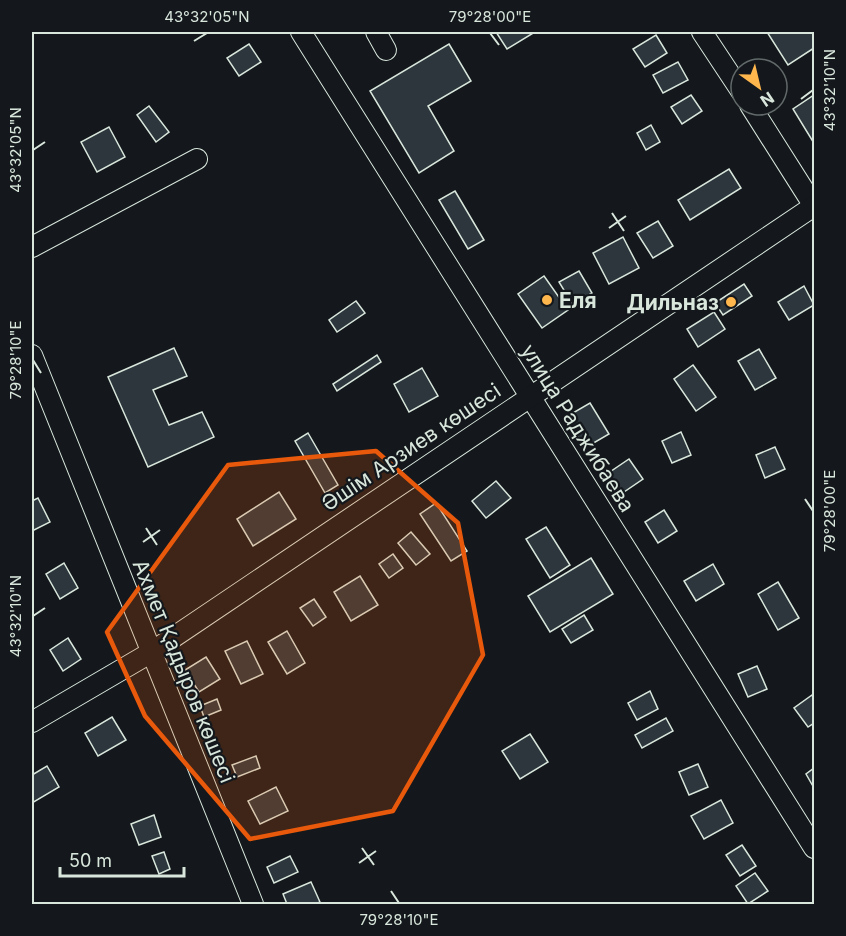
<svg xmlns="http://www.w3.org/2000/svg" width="846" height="936" font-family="Inter,sans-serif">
  <rect width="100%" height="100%" fill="#14181c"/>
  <g fill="#2c363c" stroke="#d8e6dc" stroke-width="1.5">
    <polygon points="496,32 535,32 507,49"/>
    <polygon points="767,32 814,32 814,48 788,65"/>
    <polygon points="656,35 667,53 645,67 633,49"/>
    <polygon points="249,44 261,62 239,76 227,58"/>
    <polygon points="449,44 471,81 428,106 454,151 419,173 370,91"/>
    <polygon points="678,62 688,80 663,93 653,75"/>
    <polygon points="691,95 702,111 682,124 671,107"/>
    <polygon points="814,95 814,138 812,140 793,109"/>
    <polygon points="149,106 169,132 156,142 137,115"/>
    <polygon points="651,125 660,142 646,150 637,133"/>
    <polygon points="109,127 125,157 97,172 81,142"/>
    <polygon points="729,169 741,188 690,220 678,200"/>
    <polygon points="455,191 484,240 468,249 439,200"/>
    <polygon points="658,221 673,246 653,258 637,233"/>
    <polygon points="623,237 639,268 609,284 593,253"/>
    <polygon points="579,271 592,293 573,305 559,282"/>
    <polygon points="544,276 568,310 542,328 518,294"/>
    <polygon points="744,284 752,296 723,315 715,303"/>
    <polygon points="804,286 814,305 789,320 778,302"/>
    <polygon points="356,301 365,313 337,332 329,320"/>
    <polygon points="714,312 725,329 698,347 687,329"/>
    <polygon points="174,348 187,376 153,390 169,425 202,412 214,437 148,467 108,377"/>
    <polygon points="759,349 776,378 755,390 738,361"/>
    <polygon points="377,355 381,362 337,391 333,384"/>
    <polygon points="693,365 716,397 696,411 674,379"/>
    <polygon points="422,368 438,396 409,412 394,384"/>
    <polygon points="590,403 609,434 585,448 566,417"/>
    <polygon points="681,432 691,455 672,463 662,441"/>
    <polygon points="308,433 338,485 325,493 295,441"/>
    <polygon points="775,447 785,469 765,478 756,455"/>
    <polygon points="629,459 643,479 621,494 607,474"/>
    <polygon points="496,481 511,498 486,518 472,501"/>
    <polygon points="279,492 296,519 253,546 237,519"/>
    <polygon points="38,498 50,522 32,531 32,501"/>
    <polygon points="436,503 467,551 451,561 420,514"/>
    <polygon points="664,510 677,531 658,543 645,522"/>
    <polygon points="546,527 570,565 550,578 526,539"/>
    <polygon points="411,532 430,554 416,565 398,543"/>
    <polygon points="393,554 403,568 389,578 379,564"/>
    <polygon points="591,558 613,594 550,632 528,596"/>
    <polygon points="64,563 78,588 60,599 46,574"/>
    <polygon points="713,564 724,584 696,601 684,581"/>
    <polygon points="360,576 378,605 351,621 334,592"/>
    <polygon points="778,582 799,618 778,630 758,594"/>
    <polygon points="314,599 326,617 313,626 300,608"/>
    <polygon points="584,615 593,630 571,643 562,629"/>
    <polygon points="287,631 305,663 287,674 268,642"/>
    <polygon points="68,638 81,659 63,671 50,650"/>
    <polygon points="247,641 263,674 241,684 225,651"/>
    <polygon points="206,657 220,679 199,692 185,670"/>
    <polygon points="757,666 767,689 748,697 738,674"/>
    <polygon points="650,691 658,709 637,720 628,703"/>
    <polygon points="812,695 814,698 814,723 808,727 794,708"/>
    <polygon points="217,699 221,710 204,717 200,706"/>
    <polygon points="112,717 126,740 98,756 85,733"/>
    <polygon points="666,718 673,731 642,748 635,735"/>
    <polygon points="530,734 548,762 520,779 502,751"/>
    <polygon points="256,756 260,768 237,777 232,765"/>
    <polygon points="698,764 708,787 689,795 679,772"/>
    <polygon points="47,766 59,787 32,803 32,775"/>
    <polygon points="814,768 814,788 806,774"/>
    <polygon points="276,787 288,811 260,824 248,801"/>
    <polygon points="721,800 733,823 704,839 691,816"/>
    <polygon points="154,815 161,837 139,845 131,824"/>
    <polygon points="742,845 756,866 740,876 726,855"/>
    <polygon points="164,852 170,869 159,874 152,856"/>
    <polygon points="290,856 298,872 274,883 267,867"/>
    <polygon points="755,873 768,891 748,904 736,886"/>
    <polygon points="311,882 320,902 315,904 287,904 283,894"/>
  </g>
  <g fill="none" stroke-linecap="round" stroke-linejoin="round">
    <g stroke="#d8e6dc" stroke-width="22">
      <g id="minor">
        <polyline points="301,32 814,848"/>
        <polyline points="376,32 386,50"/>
        <polyline points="702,32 741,91"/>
        <polyline points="750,105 814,206"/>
        <polyline points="32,247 197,159"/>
        <polyline points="32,355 253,904"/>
        <polyline points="32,722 150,653 814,206"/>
      </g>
    </g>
    <use href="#minor" stroke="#14181c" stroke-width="20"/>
  </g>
  <path fill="#e8590c" fill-opacity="0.2" stroke="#e8590c" stroke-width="4.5" stroke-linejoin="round" d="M376,451L458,523L483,655L393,811L250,839L145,716L107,632L228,465Z"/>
  <path fill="none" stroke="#d8e6dc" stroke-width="2" d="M490,33L499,45M194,41L207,33M801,99L813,90M33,150L45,142M612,213L624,231M609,228L626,216M33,360L41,373M805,499L813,511M146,528L157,545M143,542L160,530M33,616L45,608M362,848L374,865M359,863L376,851M391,891L399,903"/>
  <g fill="#ffb74d" stroke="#14181c" stroke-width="2">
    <circle cx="547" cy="300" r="6"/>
    <circle cx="731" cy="302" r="6"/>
  </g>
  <g text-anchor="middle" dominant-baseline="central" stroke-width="4.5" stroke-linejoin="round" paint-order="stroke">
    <g font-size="21" font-weight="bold" fill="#d8e6dc" stroke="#14181c" text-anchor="start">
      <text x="559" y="300">Еля</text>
      <text x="719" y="302" text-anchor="end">Дильназ</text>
    </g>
    <g font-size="21" fill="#d8e6dc" stroke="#14181c">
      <text transform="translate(578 428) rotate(58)">улица Раджибаева</text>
      <text transform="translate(411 447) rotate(-34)">Әшім Арзиев көшесі</text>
      <text transform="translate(184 671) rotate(68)">Ахмет Қадыров көшесі</text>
    </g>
  </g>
  <rect width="846" height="936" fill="none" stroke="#14181c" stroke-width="66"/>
  <g transform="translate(759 87) rotate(146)"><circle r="28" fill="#14181c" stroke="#626a69" stroke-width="1.5"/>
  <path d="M0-4.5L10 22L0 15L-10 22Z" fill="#ffb74d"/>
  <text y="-9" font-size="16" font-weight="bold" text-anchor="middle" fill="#d8e6dc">N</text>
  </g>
  <path d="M60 867v9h124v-9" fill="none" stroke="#d8e6dc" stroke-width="3"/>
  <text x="69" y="867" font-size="18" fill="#d8e6dc" stroke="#14181c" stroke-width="4.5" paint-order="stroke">50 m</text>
  <rect x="33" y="33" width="780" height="870" fill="none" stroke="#d8e6dc" stroke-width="2"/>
  <g font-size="15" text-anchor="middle" fill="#d8e6dc">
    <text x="207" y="22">43°32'05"N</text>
    <text x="490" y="22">79°28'00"E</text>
    <text transform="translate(830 90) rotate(-90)" y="5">43°32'10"N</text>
    <text transform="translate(16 150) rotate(-90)" y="5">43°32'05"N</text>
    <text transform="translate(16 360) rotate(-90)" y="5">79°28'10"E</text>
    <text transform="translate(830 511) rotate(-90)" y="5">79°28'00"E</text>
    <text transform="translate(16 616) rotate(-90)" y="5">43°32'10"N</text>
    <text x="399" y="925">79°28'10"E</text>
  </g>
</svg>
